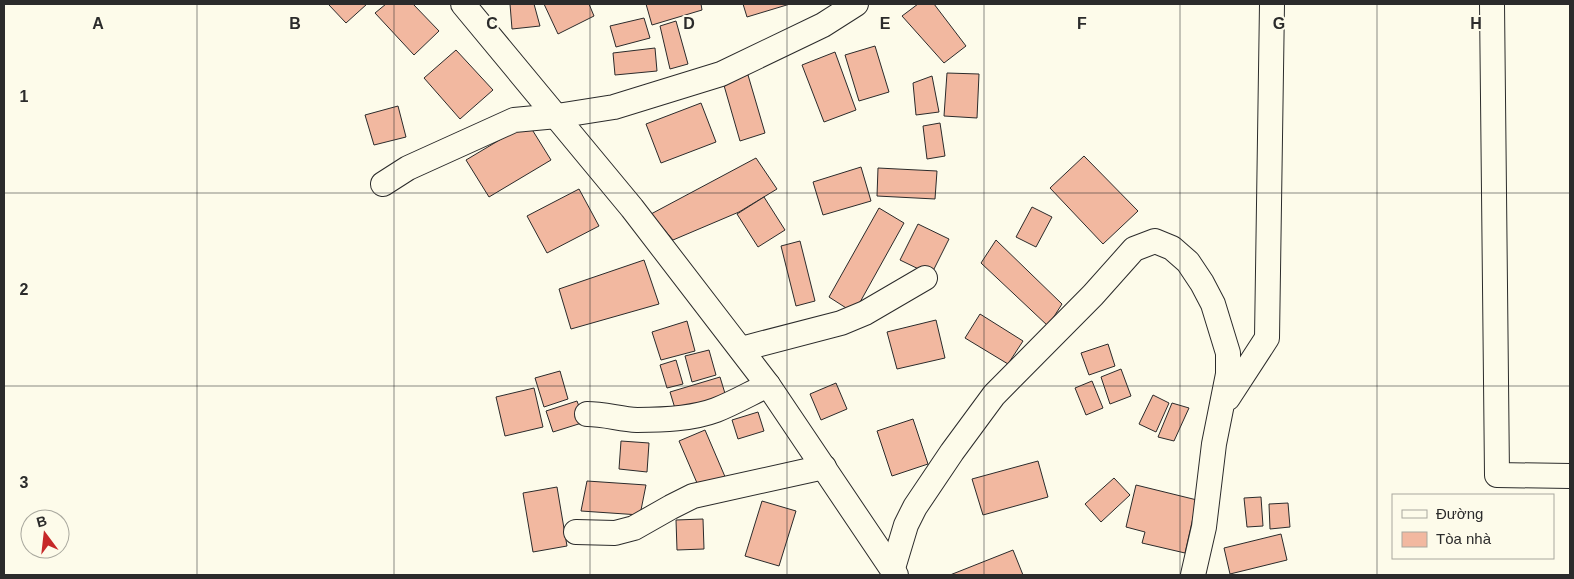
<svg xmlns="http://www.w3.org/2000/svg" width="1574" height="579" font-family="Helvetica,sans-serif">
  <rect width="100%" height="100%" fill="#fdfbea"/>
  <g fill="#f2b8a0" stroke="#2b2b2b">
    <polygon points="331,4 367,4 346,23 329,5"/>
    <polygon points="386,4 413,4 439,31 414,55 375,13"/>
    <polygon points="510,4 534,4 540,26 512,29"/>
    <polygon points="544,4 589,4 594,16 558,34"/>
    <polygon points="646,4 701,4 702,10 652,25"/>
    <polygon points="743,4 790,4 747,17"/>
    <polygon points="918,4 934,4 966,46 944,63 902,16"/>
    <polygon points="644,18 650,38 616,47 610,26"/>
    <polygon points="676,21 688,64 670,69 660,26"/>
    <polygon points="875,46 889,92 859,101 845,55"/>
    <polygon points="655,48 657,71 615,75 613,53"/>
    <polygon points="456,50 493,90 460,119 424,78"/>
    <polygon points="835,52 856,110 824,122 802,65"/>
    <polygon points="947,73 979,74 977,118 944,116"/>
    <polygon points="748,75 765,133 740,141 723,82"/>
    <polygon points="932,76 939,112 916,115 913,83"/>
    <polygon points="701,103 716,142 661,163 646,124"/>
    <polygon points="398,106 406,137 374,145 365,115"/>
    <polygon points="528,123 551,160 489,197 466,160"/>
    <polygon points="940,123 945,156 927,159 923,126"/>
    <polygon points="1084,156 1138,211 1103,244 1050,188"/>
    <polygon points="756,158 777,189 739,212 673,240 651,214"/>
    <polygon points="861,167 871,201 823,215 813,182"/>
    <polygon points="878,168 937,171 935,199 877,196"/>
    <polygon points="579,189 599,226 547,253 527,216"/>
    <polygon points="764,197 785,230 758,247 737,214"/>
    <polygon points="1032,207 1052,217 1036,247 1016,237"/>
    <polygon points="879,208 904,223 854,313 829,297"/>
    <polygon points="918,224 949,239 931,275 900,260"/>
    <polygon points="996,240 1062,304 1048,326 981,263"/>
    <polygon points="800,241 815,301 796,306 781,246"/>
    <polygon points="644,260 659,304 571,329 559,289"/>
    <polygon points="980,314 1023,341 1008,364 965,338"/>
    <polygon points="936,320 945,358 897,369 887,332"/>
    <polygon points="687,321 695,351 661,360 652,332"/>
    <polygon points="1108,344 1115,366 1089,375 1081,353"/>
    <polygon points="709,350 716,375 692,382 685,356"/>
    <polygon points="676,360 683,384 667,388 660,365"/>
    <polygon points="1121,369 1131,396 1110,404 1101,377"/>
    <polygon points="560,371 568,399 544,407 535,378"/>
    <polygon points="720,377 727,400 677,415 670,392"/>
    <polygon points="1092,381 1103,408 1086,415 1075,388"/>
    <polygon points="836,383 847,409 821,420 810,394"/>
    <polygon points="534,388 543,427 505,436 496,397"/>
    <polygon points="1153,395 1169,403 1156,432 1139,424"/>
    <polygon points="577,401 585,422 553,432 546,411"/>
    <polygon points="1172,403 1189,408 1174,441 1158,437"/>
    <polygon points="758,412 764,431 738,439 732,420"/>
    <polygon points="913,419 928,464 892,476 877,431"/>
    <polygon points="705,430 726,479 700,490 679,441"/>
    <polygon points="621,441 649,443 647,472 619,469"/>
    <polygon points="1038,461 1048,497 983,515 972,479"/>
    <polygon points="1114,478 1130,495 1101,522 1085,504"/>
    <polygon points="587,481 646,485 640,515 581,511"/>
    <polygon points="1136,485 1197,500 1185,553 1142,543 1145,532 1126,527"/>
    <polygon points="557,487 567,546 533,552 523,493"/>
    <polygon points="1261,497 1263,526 1247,527 1244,498"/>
    <polygon points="762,501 796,511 779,566 745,556"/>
    <polygon points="1288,503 1290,527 1270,529 1269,504"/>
    <polygon points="703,519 704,549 677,550 676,520"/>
    <polygon points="1281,534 1287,560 1230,574 1224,548"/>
    <polygon points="1013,550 1023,575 950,575"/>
  </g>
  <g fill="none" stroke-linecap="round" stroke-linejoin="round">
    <g stroke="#2b2b2b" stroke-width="26">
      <g id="minor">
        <polyline points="463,4 632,208 768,385 896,575"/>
        <polyline points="1492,4 1497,475 1570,476"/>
        <polyline points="383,184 408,168 514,120 557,116 614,107 721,74 823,25 856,4"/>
        <polyline points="741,349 841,323 865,313 925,278"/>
        <polyline points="1228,398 1267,338 1272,4"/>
        <path d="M587,414C604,414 620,419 637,420C663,420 692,419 716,410C734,403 751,393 768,385"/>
        <polyline points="576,532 615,533 634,528 671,507 693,496 824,467"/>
        <polyline points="893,568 906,525 915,507 952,452 994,395 1093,295 1134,249 1155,241 1172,248 1188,262 1202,283 1213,304 1228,353 1228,374 1214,444 1204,527 1193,575"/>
      </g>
    </g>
    <use href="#minor" stroke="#fdfbea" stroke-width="24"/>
  </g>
  <path fill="none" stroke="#2b2b2b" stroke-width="1" stroke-opacity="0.55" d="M197,4V575M394,4V575M590,4V575M787,4V575M984,4V575M1180,4V575M1377,4V575M4,193H1570M4,386H1570"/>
  <g font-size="16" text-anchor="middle" font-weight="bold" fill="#2b2b2b" stroke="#fdfbea" stroke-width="4" stroke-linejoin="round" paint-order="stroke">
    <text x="98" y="29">A</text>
    <text x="295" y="29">B</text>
    <text x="492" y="29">C</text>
    <text x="689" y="29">D</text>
    <text x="885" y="29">E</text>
    <text x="1082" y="29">F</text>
    <text x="1279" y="29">G</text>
    <text x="1476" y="29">H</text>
    <text x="24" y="102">1</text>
    <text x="24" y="295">2</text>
    <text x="24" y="488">3</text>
  </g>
  <rect width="1574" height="579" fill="none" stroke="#2b2b2b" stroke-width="10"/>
  <rect x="1392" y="494" width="162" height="65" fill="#fdfbea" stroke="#a9a89e"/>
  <rect x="1402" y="510" width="25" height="8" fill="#fdfbea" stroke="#a9a89e"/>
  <text x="1436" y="519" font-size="15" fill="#2b2b2b">Đường</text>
  <rect x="1402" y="532" width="25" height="15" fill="#f2b8a0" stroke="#a9a89e"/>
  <text x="1436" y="544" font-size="15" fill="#2b2b2b">Tòa nhà</text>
  <g transform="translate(45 534) rotate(345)"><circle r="24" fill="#fdfbea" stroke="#a9a89e"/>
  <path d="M0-4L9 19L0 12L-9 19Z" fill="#c62828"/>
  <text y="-8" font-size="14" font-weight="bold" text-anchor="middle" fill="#2b2b2b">B</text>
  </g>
</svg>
